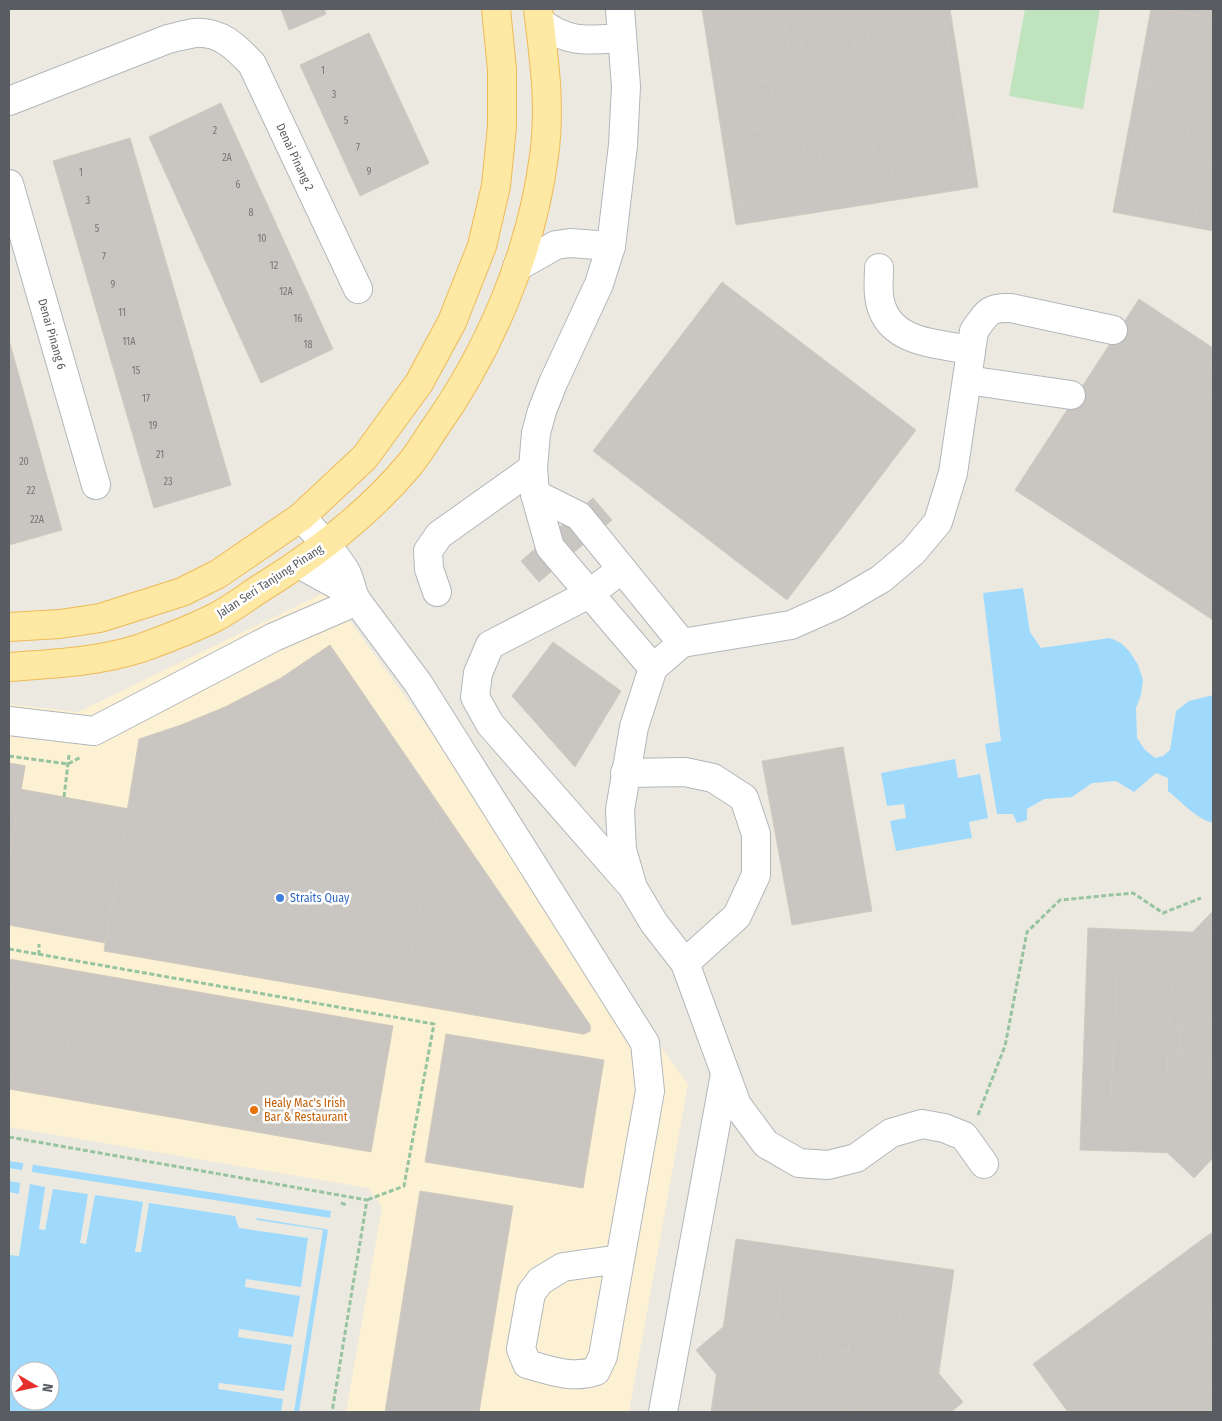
<svg xmlns="http://www.w3.org/2000/svg" width="1222" height="1421" font-family="'Fira Sans Condensed',sans-serif">
  <rect width="100%" height="100%" fill="#ece9e0"/>
  <polygon fill="#fdf1d4" points="328,591 688,1084 629,1412 346,1412 382,1207 368,1188 9,1127 9,704 78,712"/>
  <polygon fill="#bfe4bd" points="1025,9 1100,9 1083,109 1009,96"/>
  <g fill="#9fdafd" fill-rule="evenodd">
    <path d="M1023,588L1030,632L1041,648L1110,638L1121,643L1130,652L1138,665L1143,680L1141,695L1136,708L1137,738L1145,750L1155,758L1163,756L1170,750L1176,711L1189,701L1213,695V823C1195,818 1182,802 1168,791V778L1156,773L1134,792L1116,781L1092,783L1072,797L1044,799L1027,809V820L1017,823L1013,814H997L985,744L1001,741L983,593Z"/>
    <polygon points="955,759 958,778 980,774 988,818 969,822 972,838 896,851 890,821 906,818 904,804 887,806 881,773"/>
    <path d="M9,1161L331,1211L299,1412H9ZM20,1371H50V1401H20Z"/>
  </g>
  <polygon fill="#ece9e0" points="24,1161 33,1162 32,1172 331,1218 330,1230 256,1218 257,1220 323,1230 294,1412 281,1412 283,1399 218,1389 219,1383 284,1391 292,1345 238,1337 239,1329 293,1337 300,1296 245,1287 246,1279 301,1287 308,1238 239,1228 235,1216 149,1203 141,1252 135,1252 143,1202 95,1195 86,1244 80,1243 88,1194 53,1189 45,1230 39,1229 45,1187 30,1184 19,1256 9,1255 9,1192 19,1194 20,1183 9,1181 9,1168 22,1170"/>
  <g fill="#c9c5c0" stroke="#d0cabf">
    <polygon points="281,9 324,9 326,14 289,30"/>
    <polygon points="702,9 950,9 978,187 736,225"/>
    <polygon points="713,9 782,9 790,59 803,57 798,24 851,16 856,49 870,47 864,9 942,9 949,52 900,60 906,103 956,95 967,170 894,182 885,126 870,128 875,160 822,169 817,135 802,137 811,195 737,207 726,134 777,125 770,80 720,88 708,10"/>
    <polygon points="1151,9 1213,9 1213,231 1113,212"/>
    <polygon points="1159,9 1213,18 1213,161 1205,160 1195,217 1121,204 1135,131 1186,141 1194,96 1144,86"/>
    <polygon points="369,33 429,163 360,196 300,65"/>
    <polygon points="221,103 333,349 261,383 149,137"/>
    <polygon points="130,138 231,485 154,508 53,161"/>
    <polygon points="722,282 916,430 787,600 593,451"/>
    <polygon points="724,290 783,335 746,384 756,392 776,365 819,397 799,424 810,433 846,385 908,432 861,494 821,464 795,499 835,529 790,589 730,544 764,499 752,490 732,516 690,484 711,456 698,447 664,493 604,448 648,389 690,421 717,384 677,353"/>
    <polygon points="1139,299 1213,348 1213,620 1015,490"/>
    <polygon points="1150,323 1212,364 1179,416 1189,423 1207,395 1213,399 1213,603 1173,577 1204,529 1191,521 1174,548 1129,519 1148,490 1135,482 1103,531 1041,490 1081,428 1125,457 1149,418 1107,390"/>
    <polygon points="9,340 62,530 9,545"/>
    <polygon points="593,498 612,520 539,582 521,561"/>
    <polygon points="553,642 621,691 575,767 512,696"/>
    <polygon points="330,645 590,1025 590,1031 584,1034 104,951 139,739 181,725 225,707 281,678"/>
    <polygon points="843,747 872,911 792,925 762,761"/>
    <polygon points="9,763 25,766 9,862"/>
    <polygon points="9,763 25,766 18,806 9,805"/>
    <polygon points="20,789 129,809 105,943 9,925 9,862"/>
    <polygon points="439,805 590,1025 590,1031 584,1034 402,1002"/>
    <polygon points="1213,911 1213,1004 1209,1009 1162,964"/>
    <polygon points="1088,928 1213,933 1213,1154 1080,1150"/>
    <polygon points="9,959 393,1026 371,1152 9,1089"/>
    <polygon points="1117,976 1172,979 1169,1025 1180,1026 1179,1053 1168,1052 1166,1101 1111,1098"/>
    <polygon points="15,987 49,993 71,1025 65,1059 33,1081 9,1078 9,991"/>
    <polygon points="1213,1019 1213,1065 1202,1054 1179,1053 1180,1026 1206,1027"/>
    <polygon points="446,1034 604,1060 583,1188 425,1162"/>
    <polygon points="1213,1070 1213,1158 1194,1178 1150,1136"/>
    <polygon points="420,1191 513,1206 479,1412 385,1412"/>
    <polygon points="1211,1233 1213,1236 1213,1412 1068,1412 1033,1364"/>
    <polygon points="736,1239 954,1270 933,1412 711,1412"/>
    <polygon points="783,1275 903,1293 895,1348 849,1341 848,1352 821,1348 823,1337 775,1330"/>
    <polygon points="1192,1286 1213,1317 1213,1338 1185,1358 1192,1367 1170,1383 1163,1373 1124,1402 1092,1357"/>
    <polygon points="742,1311 803,1383 818,1371 821,1348 848,1352 844,1377 861,1397 843,1412 751,1412 762,1403 752,1391 739,1402 696,1350"/>
    <polygon points="911,1341 963,1402 951,1412 860,1412 876,1399 862,1382"/>
    <polygon points="1192,1367 1206,1388 1213,1388 1213,1412 1182,1412 1183,1402 1170,1383"/>
  </g>
  <g fill="none" stroke-linecap="round" stroke-linejoin="round">
    <g stroke="#b3b7bb" stroke-width="30">
      <g id="minor">
        <polyline points="620,9 626,86 623,145 611,246 599,284 553,383 542,411 536,433 533,468 535,494 550,547 653,668"/>
        <path d="M540,22C569,44 588,40 622,38"/>
        <path d="M9,101L168,39C177,37 187,34 195,33C220,31 236,47 252,64L358,289"/>
        <polyline points="9,184 96,485"/>
        <polyline points="517,267 556,245 570,243 611,246"/>
        <path d="M879,268C879,276 878,286 879,295C884,343 934,343 971,350"/>
        <polyline points="967,380 1071,395"/>
        <polyline points="535,494 579,516 682,643"/>
        <path d="M301,517C317,534 334,552 346,572C351,581 351,592 357,601L418,683L645,1043L650,1091L603,1356L596,1371C573,1379 551,1371 527,1364L521,1349L531,1293L540,1281L563,1267L620,1259"/>
        <polyline points="299,564 352,593"/>
        <polyline points="622,569 589,594 490,645 478,673 475,697 490,724 629,883"/>
        <polyline points="437,592 429,569 428,551 439,535 533,468"/>
        <polyline points="9,721 94,731 274,637 357,601"/>
        <polyline points="625,773 685,772 713,778 744,798 756,834 756,875 737,916 685,963"/>
        <path d="M984,1164L964,1136L944,1128L922,1124L891,1133L856,1158L828,1165L799,1163L766,1144L737,1105L685,963L654,923L633,888L622,850L620,810L634,727L653,668L682,643L791,625L838,604L881,579L913,552L938,522L953,473L974,331C987,313 988,307 1011,308L1113,330"/>
        <polyline points="663,1412 725,1074"/>
      </g>
    </g>
    <g stroke="#eeba57" stroke-width="30">
      <g id="major">
        <polyline points="9,627 60,624 100,618 182,592 218,574 301,517 365,457 419,383 452,322 482,246 496,186 502,126 502,69 496,9"/>
        <path d="M9,667C53,664 98,662 141,648C166,639 192,629 216,617C233,608 248,596 264,586C319,552 369,513 410,464C418,454 425,443 432,432C489,352 531,255 544,156C551,106 544,58 538,9"/>
      </g>
    </g>
    <g stroke="#96c4a0" stroke-width="3" stroke-dasharray="5 2.5" stroke-linecap="butt">
      <polyline points="9,756 68,764 81,757"/>
      <polyline points="64,797 69,755"/>
      <polyline points="9,949 434,1024 404,1186 367,1200"/>
      <polyline points="39,955 39,944"/>
      <polyline points="978,1115 1005,1046 1027,932 1060,900 1133,893 1163,913 1201,898"/>
      <polyline points="9,1137 367,1200 332,1412"/>
      <polyline points="341,1203 347,1205"/>
    </g>
    <use href="#minor" stroke="#fff" stroke-width="28"/>
    <use href="#major" stroke="#fde9a4" stroke-width="28"/>
  </g>
  <circle fill="#3f7fe0" stroke="#fff" stroke-width="2" cx="280" cy="898" r="5"/>
  <circle fill="#e8710a" stroke="#fff" stroke-width="2" cx="254" cy="1110" r="5"/>
  <g text-anchor="middle" dominant-baseline="central" stroke-width="5" stroke-linejoin="round" paint-order="stroke">
    <g font-size="10" fill="#757779">
      <text x="323" y="71">1</text>
      <text x="334" y="95">3</text>
      <text x="346" y="121">5</text>
      <text x="215" y="131">2</text>
      <text x="358" y="148">7</text>
      <text x="227" y="158">2A</text>
      <text x="369" y="172">9</text>
      <text x="81" y="173">1</text>
      <text x="238" y="185">6</text>
      <text x="88" y="201">3</text>
      <text x="251" y="213">8</text>
      <text x="97" y="229">5</text>
      <text x="262" y="239">10</text>
      <text x="104" y="257">7</text>
      <text x="274" y="266">12</text>
      <text x="113" y="285">9</text>
      <text x="286" y="292">12A</text>
      <text x="122" y="313">11</text>
      <text x="298" y="319">16</text>
      <text x="129" y="342">11A</text>
      <text x="308" y="345">18</text>
      <text x="136" y="371">15</text>
      <text x="146" y="399">17</text>
      <text x="153" y="426">19</text>
      <text x="160" y="455">21</text>
      <text x="24" y="462">20</text>
      <text x="168" y="482">23</text>
      <text x="31" y="491">22</text>
      <text x="37" y="520">22A</text>
    </g>
    <g font-size="12" fill="#595d61" stroke="#fff">
      <text transform="translate(295 157) rotate(65)">Denai Pinang 2</text>
      <text transform="translate(52 334) rotate(74)">Denai Pinang 6</text>
      <text transform="translate(270 581) rotate(-33)">Jalan Seri Tanjung Pinang</text>
    </g>
    <g font-size="12" fill="#366cbe" stroke="#fff" text-anchor="start">
      <text x="290" y="898">Straits Quay</text>
    </g>
    <g font-size="12" fill="#c56008" stroke="#fff" text-anchor="start">
      <text x="264" y="1103">Healy Mac's Irish<tspan x="264" dy="14">Bar &amp; Restaurant</tspan></text>
    </g>
  </g>
  <rect width="1222" height="1421" fill="none" stroke="#595d61" stroke-width="20"/>
  <g transform="translate(35 1386) rotate(99)"><circle r="24" fill="#ffffff" stroke="#bdbec0"/>
  <path d="M0-4L9 19L0 12L-9 19Z" fill="#e52f2d"/>
  <text y="-8" font-size="14" font-weight="bold" text-anchor="middle" fill="#595d61">N</text>
  </g>
</svg>
